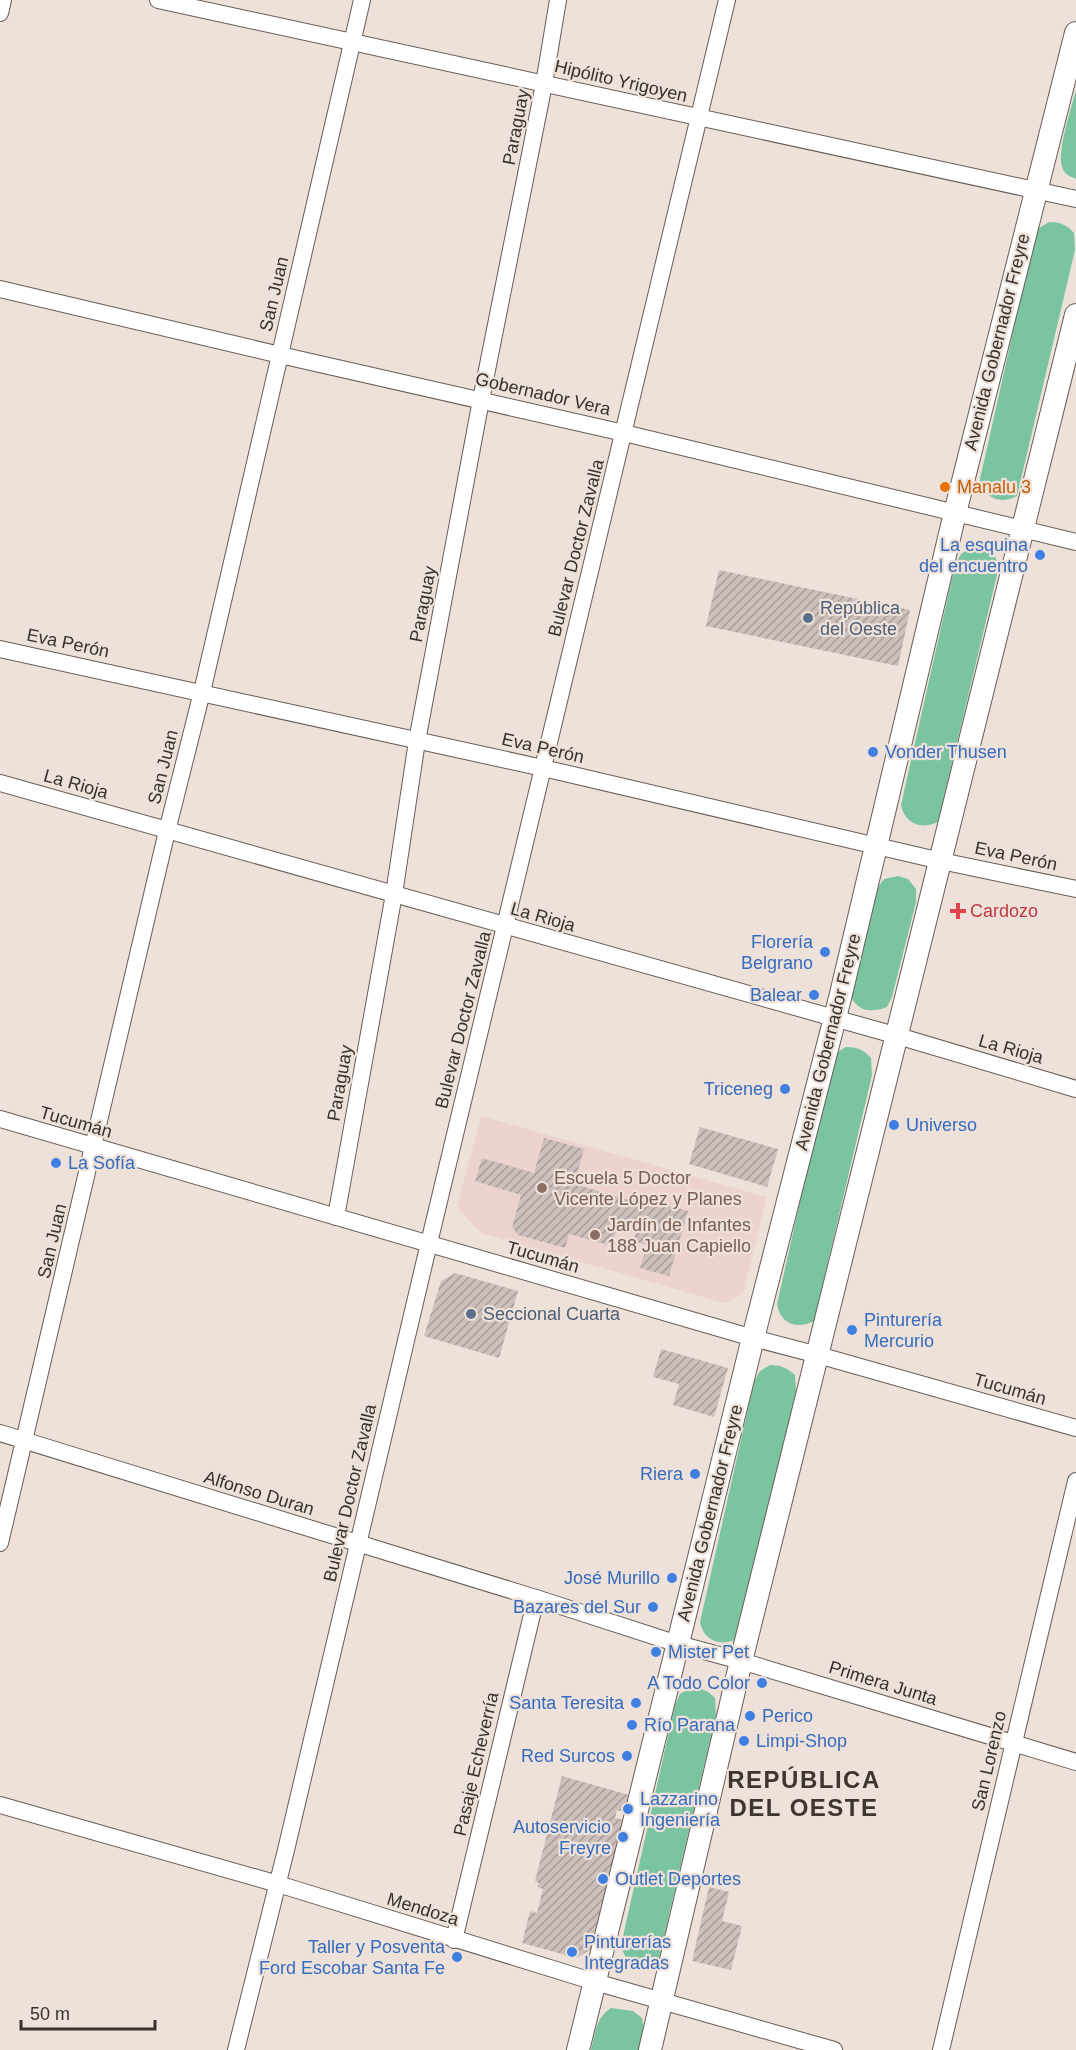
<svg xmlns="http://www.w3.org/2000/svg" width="1076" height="2050" font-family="Arial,sans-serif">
  <defs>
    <pattern id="building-hatch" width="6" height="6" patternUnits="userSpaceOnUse" patternTransform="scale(1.5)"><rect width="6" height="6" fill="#cdbfbb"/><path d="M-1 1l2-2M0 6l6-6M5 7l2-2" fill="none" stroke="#a79c98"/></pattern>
  </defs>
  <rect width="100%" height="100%" fill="#ede1d9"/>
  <polygon fill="#edd3ce" points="481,1116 767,1197 743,1294 724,1303 481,1233 457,1207"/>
  <g fill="#7bc4a2">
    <path d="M1076,90V179C1072,177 1066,175 1064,171C1054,157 1072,107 1076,90Z"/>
    <path d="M1049,222C1060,222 1067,225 1074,233L1075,250L1017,496C1000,505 983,498 980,479L1034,239L1039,228Z"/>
    <path d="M970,548C982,548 988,551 996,558L997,575L938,822C921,830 905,824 901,805L955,565L961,554Z"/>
    <path d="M898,876L908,879L916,889V902L892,997L887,1007C870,1013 857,1012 850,994L874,892L884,879Z"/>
    <path d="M846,1047C857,1047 864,1050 871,1058L872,1075L814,1321C797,1330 780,1324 777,1304L831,1064L836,1053Z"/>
    <path d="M770,1365C781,1365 787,1368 795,1375L796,1392L737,1639C720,1647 704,1641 700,1622L754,1382L760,1371Z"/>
    <path d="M690,1688C701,1688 707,1690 715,1698L716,1715L658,1962C641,1970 624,1963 621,1945L675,1705L680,1694Z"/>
    <path d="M611,2008L633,2011L642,2018L644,2031L639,2050H591C595,2034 596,2017 611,2008Z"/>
  </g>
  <g fill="url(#building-hatch)">
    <polygon points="719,570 910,610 898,666 706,626"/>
    <polygon points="700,1127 778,1149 767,1187 689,1164"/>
    <polygon points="544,1138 584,1149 574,1184 653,1207 654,1201 688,1211 669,1276 640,1268 647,1245 634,1241 636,1232 617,1227 612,1246 569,1234 565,1248 518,1235 512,1227 521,1195 475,1181 482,1158 534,1173"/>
    <polygon points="455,1273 518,1291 499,1358 424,1336 441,1281"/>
    <polygon points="661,1349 728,1368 714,1417 673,1405 679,1384 653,1377"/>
    <polygon points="562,1776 629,1795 626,1805 631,1807 630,1814 617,1810 615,1818 624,1820 596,1946 577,1958 522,1943 530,1911 537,1913 543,1889 537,1887 539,1883 535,1881"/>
    <polygon points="709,1887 729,1892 722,1921 742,1926 731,1970 692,1961"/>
  </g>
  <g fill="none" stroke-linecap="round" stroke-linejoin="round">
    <g stroke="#675d56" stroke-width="18">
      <g id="minor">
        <polyline points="158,0 1076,199"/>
        <polyline points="0,13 3,0"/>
        <polyline points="0,289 280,355 624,433 1076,542"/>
        <polyline points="0,649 543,768 941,861 1076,889"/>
        <polyline points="0,783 898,1036 1076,1089"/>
        <polyline points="0,1119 753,1338 818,1355 1076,1428"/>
        <polyline points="336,1217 394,894 417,741 481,400 544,84 558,0"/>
        <polyline points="0,1433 536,1598 678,1644 741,1661 1076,1762"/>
        <polyline points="0,1543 167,831 202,692 362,0"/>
        <polyline points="0,1805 278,1884 595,1982 834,2050"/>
        <polyline points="454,1940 536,1598"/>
        <polyline points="236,2050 286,1850 429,1243 727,0"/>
        <polyline points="941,2050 1076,1481"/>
      </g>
    </g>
    <g stroke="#675d56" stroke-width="24">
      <g id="major">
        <polyline points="578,2050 753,1338 840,998 955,513 1076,33"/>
        <polyline points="650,2050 741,1661 1076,315"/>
      </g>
    </g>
    <use href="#minor" stroke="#fff" stroke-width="16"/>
    <use href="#major" stroke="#fff" stroke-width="22"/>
  </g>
  <circle fill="#e8710a" stroke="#ede1d9" stroke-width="2" cx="945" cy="487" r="6"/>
  <g fill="#3f7fe0" stroke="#ede1d9" stroke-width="2">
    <circle cx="1040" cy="555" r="6"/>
    <circle cx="873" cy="752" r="6"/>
    <circle cx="825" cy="952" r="6"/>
    <circle cx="814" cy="995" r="6"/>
    <circle cx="785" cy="1089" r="6"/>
    <circle cx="894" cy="1125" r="6"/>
    <circle cx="56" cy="1163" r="6"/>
    <circle cx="852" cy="1330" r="6"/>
    <circle cx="695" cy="1474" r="6"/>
    <circle cx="672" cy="1578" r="6"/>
    <circle cx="653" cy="1607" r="6"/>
    <circle cx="656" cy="1652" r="6"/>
    <circle cx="762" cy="1683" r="6"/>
    <circle cx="636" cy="1703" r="6"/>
    <circle cx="750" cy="1716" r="6"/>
    <circle cx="632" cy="1725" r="6"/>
    <circle cx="744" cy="1741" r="6"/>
    <circle cx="627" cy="1756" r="6"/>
    <circle cx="628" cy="1809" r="6"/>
    <circle cx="623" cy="1837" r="6"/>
    <circle cx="603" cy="1879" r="6"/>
    <circle cx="572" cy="1952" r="6"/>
    <circle cx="457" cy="1957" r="6"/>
  </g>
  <g fill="#5c6f8a" stroke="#ede1d9" stroke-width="2">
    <circle cx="808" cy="618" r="6"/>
    <circle cx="471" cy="1314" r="6"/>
  </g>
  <path fill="#e0444e" stroke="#ede1d9" stroke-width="2" d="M955 902h6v6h6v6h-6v6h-6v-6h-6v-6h6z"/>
  <g fill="#8d6e63" stroke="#ede1d9" stroke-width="2">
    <circle cx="542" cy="1188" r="6"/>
    <circle cx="595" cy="1235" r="6"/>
  </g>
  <g text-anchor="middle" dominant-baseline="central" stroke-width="4.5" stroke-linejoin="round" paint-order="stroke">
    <g font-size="18" fill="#36312e" stroke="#ede1d9">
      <text transform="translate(621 81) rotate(13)">Hipólito Yrigoyen</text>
      <text transform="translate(516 127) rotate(-79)">Paraguay</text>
      <text transform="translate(274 294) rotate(-77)">San Juan</text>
      <text transform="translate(997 342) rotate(-76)">Avenida Gobernador Freyre</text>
      <text transform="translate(543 394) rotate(13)">Gobernador Vera</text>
      <text transform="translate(576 548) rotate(-76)">Bulevar Doctor Zavalla</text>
      <text transform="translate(423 604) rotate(-79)">Paraguay</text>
      <text transform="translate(68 643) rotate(12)">Eva Perón</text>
      <text transform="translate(543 748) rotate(13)">Eva Perón</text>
      <text transform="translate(163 767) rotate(-76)">San Juan</text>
      <text transform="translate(76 784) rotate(16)">La Rioja</text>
      <text transform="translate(1016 856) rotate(12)">Eva Perón</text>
      <text transform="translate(543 917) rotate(16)">La Rioja</text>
      <text transform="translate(463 1020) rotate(-76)">Bulevar Doctor Zavalla</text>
      <text transform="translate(828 1042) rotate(-76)">Avenida Gobernador Freyre</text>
      <text transform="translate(1011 1049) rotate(16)">La Rioja</text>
      <text transform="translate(340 1083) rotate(-80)">Paraguay</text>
      <text transform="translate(76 1122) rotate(16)">Tucumán</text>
      <text transform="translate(52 1241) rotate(-77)">San Juan</text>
      <text transform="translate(543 1257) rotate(16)">Tucumán</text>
      <text transform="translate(1010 1389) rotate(16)">Tucumán</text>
      <text transform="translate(259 1493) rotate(17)">Alfonso Duran</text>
      <text transform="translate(350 1493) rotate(-77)">Bulevar Doctor Zavalla</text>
      <text transform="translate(710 1513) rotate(-76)">Avenida Gobernador Freyre</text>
      <text transform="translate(883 1683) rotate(17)">Primera Junta</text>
      <text transform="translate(989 1761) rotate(-77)">San Lorenzo</text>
      <text transform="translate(476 1764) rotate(-77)">Pasaje Echeverría</text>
      <text transform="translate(423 1909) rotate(17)">Mendoza</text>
    </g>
    <g font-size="18" fill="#c56008" stroke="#ede1d9" text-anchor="start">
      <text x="957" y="487">Manalu 3</text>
    </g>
    <g font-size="18" fill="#366cbe" stroke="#ede1d9" text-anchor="end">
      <text x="1028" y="545">La esquina<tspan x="1028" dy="21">del encuentro</tspan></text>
      <text x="885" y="752" text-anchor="start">Vonder Thusen</text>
      <text x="813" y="942">Florería<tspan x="813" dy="21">Belgrano</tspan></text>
      <text x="802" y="995">Balear</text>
      <text x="773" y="1089">Triceneg</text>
      <text x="906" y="1125" text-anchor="start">Universo</text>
      <text x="68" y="1163" text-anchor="start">La Sofía</text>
      <text x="864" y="1320" text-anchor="start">Pinturería<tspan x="864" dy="21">Mercurio</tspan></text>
      <text x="683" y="1474">Riera</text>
      <text x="660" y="1578">José Murillo</text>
      <text x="641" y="1607">Bazares del Sur</text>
      <text x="668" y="1652" text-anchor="start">Mister Pet</text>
      <text x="750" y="1683">A Todo Color</text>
      <text x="624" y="1703">Santa Teresita</text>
      <text x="762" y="1716" text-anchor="start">Perico</text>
      <text x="644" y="1725" text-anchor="start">Río Parana</text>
      <text x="756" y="1741" text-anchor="start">Limpi-Shop</text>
      <text x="615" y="1756">Red Surcos</text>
      <text x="640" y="1799" text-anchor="start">Lazzarino<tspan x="640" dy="21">Ingeniería</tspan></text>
      <text x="611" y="1827">Autoservicio<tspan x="611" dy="21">Freyre</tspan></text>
      <text x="615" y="1879" text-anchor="start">Outlet Deportes</text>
      <text x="584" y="1942" text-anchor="start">Pinturerías<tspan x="584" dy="21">Integradas</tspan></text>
      <text x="445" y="1947">Taller y Posventa<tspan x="445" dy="21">Ford Escobar Santa Fe</tspan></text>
    </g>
    <g font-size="18" fill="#4e5e75" stroke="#ede1d9" text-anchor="start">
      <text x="820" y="608">República<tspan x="820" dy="21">del Oeste</tspan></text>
      <text x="483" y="1314">Seccional Cuarta</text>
    </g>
    <g font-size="18" fill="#be3a42" stroke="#ede1d9" text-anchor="start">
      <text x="970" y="911">Cardozo</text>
    </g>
    <g font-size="18" fill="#785e54" stroke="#ede1d9" text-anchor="start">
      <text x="554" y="1178">Escuela 5 Doctor<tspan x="554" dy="21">Vicente López y Planes</tspan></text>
      <text x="607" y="1225">Jardín de Infantes<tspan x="607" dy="21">188 Juan Capiello</tspan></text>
    </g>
    <g font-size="24" font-weight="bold" letter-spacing="1.5" fill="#3e352f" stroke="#ede1d9">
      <text x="804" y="1779">REPÚBLICA<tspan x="804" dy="28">DEL OESTE</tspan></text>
    </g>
  </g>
  <path d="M21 2020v9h134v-9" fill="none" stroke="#36312e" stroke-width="3"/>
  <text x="30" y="2020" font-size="18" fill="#36312e" stroke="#ede1d9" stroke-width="4.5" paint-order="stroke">50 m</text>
</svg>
